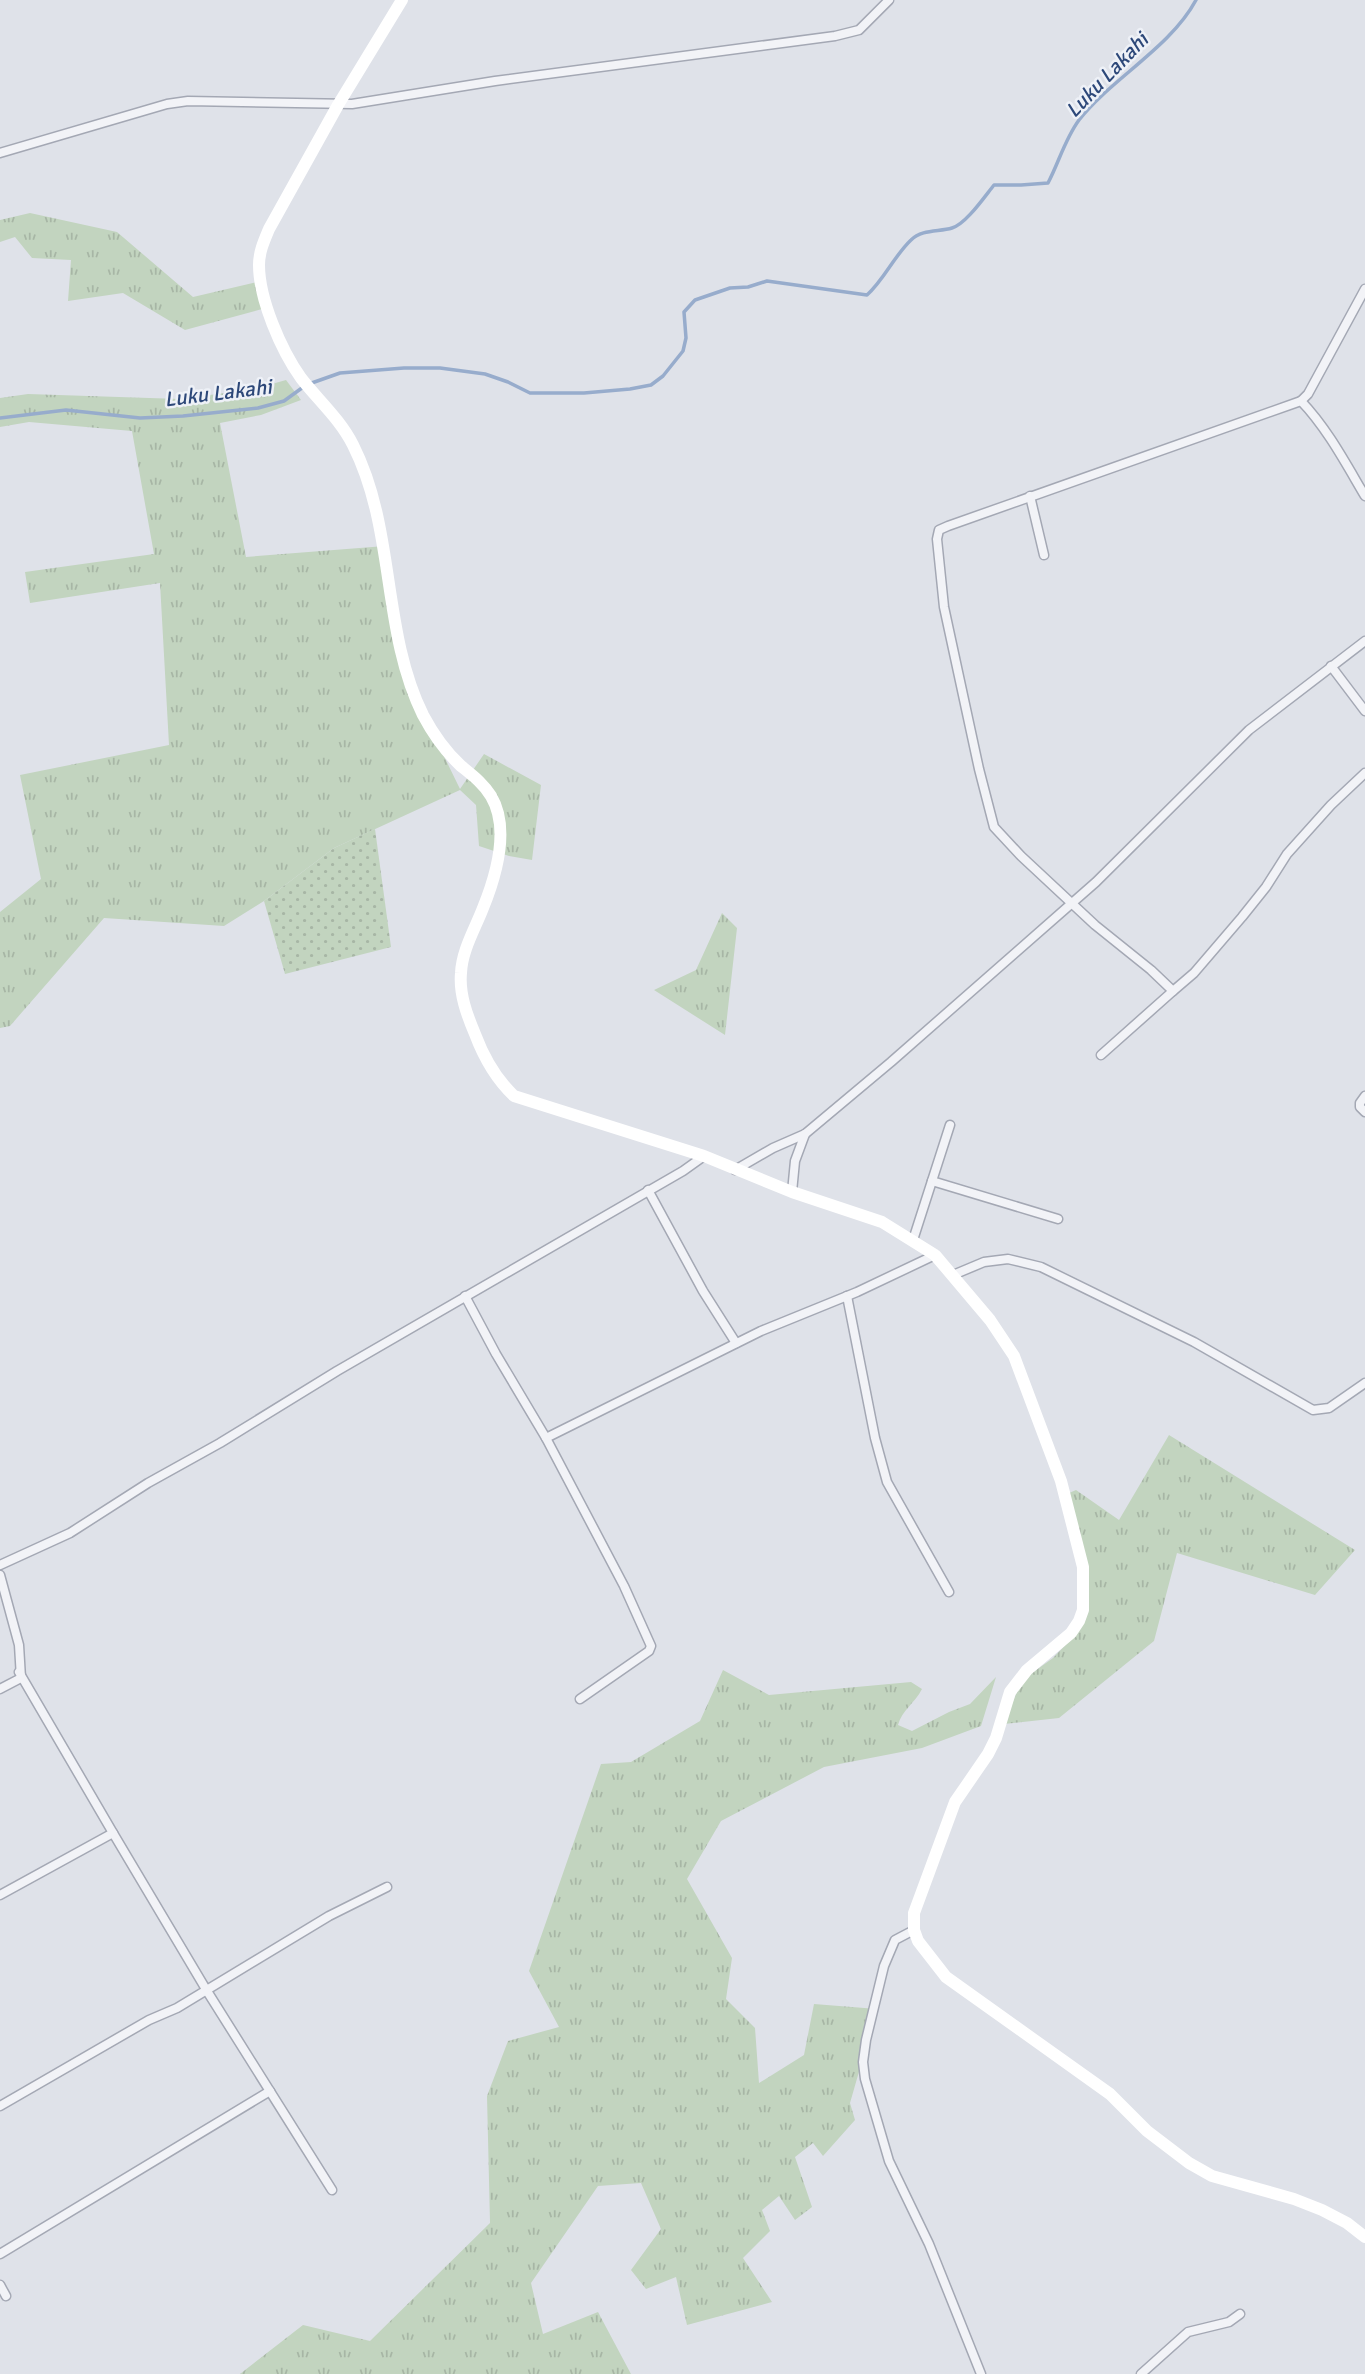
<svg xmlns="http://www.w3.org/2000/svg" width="1365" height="2374" font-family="Signika,sans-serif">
  <defs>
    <pattern id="grass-tufts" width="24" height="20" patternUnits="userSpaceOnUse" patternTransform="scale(1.75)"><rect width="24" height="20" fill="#c2d4bf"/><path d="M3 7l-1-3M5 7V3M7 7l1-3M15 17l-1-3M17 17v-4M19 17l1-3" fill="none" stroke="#a7b6a5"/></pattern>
    <pattern id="park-dots" width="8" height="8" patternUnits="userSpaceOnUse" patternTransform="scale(1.75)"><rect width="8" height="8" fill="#c2d4bf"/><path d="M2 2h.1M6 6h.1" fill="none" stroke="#a7b6a5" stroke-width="1.8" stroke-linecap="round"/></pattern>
  </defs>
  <rect width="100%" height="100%" fill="#dfe2e9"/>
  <g fill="url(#grass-tufts)">
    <polygon points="30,213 117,232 193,297 257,282 262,309 185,330 123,293 68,301 71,260 32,258 15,237 0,242 0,220"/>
    <polygon points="286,380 301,400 261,415 220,423 246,557 385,546 408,694 440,748 460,789 484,754 541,785 532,860 509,856 479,846 476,805 460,790 334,848 264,901 224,926 104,918 10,1026 0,1028 0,912 41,879 20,775 169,745 160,583 30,603 25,572 154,554 132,431 29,422 0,427 0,398 28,394 180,399 254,389"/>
    <polygon points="722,913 737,928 725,1035 654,990 696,970"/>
    <polygon points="1169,1435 1355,1550 1315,1595 1177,1553 1154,1641 1059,1718 1004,1724 1018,1689 1032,1673 1053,1658 1077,1633 1086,1599 1060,1497 1076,1490 1119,1520"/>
    <path d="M723,1670L769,1695L911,1682L922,1689C915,1703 902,1710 898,1725L912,1731L949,1712L970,1704L996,1677L981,1726L922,1748L824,1767L721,1821L687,1879L732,1958L726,1999L755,2028L759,2083L804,2055L814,2004L877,2009L850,2103L855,2120L823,2156L813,2143L795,2157L812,2207L795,2220L779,2196L762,2210L770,2231L743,2258L772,2302L687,2325L676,2277L646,2289L631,2270L661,2229L641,2183L598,2186L531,2283L543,2334L598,2312L631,2374H240L303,2325L370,2341L490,2223L487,2096L508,2041L559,2027L529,1971L601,1764L631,1762L700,1721Z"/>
  </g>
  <polygon fill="url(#park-dots)" points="375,829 391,947 285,974 264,901 334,848"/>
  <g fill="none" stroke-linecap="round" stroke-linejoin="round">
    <path stroke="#97accc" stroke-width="3.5" d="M0,418L66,410L140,418L183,416L258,408L284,401L306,385L340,373L404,368H440L485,374L508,382L530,393H584L630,389L651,385L663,376L683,351L686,338L684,312L695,300L730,288L748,287L767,281L867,295C884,280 894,256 911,240C922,229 939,232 952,228C966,224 985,196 994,185H1021L1048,183C1059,162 1065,139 1079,120C1111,79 1171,47 1196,0"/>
    <g stroke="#a4a8b4" stroke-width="11">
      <g id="street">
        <polyline points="0,153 167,104 188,101 352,104 495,81 835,36 859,30 889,0"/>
        <polyline points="1301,401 1308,394 1365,289"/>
        <polyline points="1030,496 1044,555"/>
        <path d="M1365,496C1346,464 1327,428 1301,401L948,526L939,530L937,539L944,607L979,769L994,827L1021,856L1095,925L1151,970L1173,991L1194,973L1242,917L1266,887L1287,854L1331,805L1365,773"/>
        <polyline points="1331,666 1365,711"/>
        <polyline points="1101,1055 1173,991"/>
        <polyline points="1365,1096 1360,1103 1360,1107 1365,1112"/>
        <polyline points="735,1170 773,1148 805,1134 891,1062 1096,882 1249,730 1365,641"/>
        <polyline points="932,1181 1058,1219"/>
        <polyline points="648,1190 703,1291 736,1343"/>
        <polyline points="792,1192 795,1161 805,1134"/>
        <polyline points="913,1240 950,1125"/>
        <polyline points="953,1275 984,1262 1008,1259 1041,1267 1194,1342 1313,1410 1329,1408 1365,1383"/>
        <polyline points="465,1296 496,1354 546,1438 761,1331 857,1292 935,1255"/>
        <polyline points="847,1296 875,1438 887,1482 949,1592"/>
        <polyline points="546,1438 624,1586 651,1646 649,1651 580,1699"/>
        <polyline points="0,1565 70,1533 148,1483 220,1443 337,1371 683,1171 704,1156"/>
        <polyline points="0,1575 19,1645 21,1678 0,1689"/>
        <polyline points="113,1833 207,1991 332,2190"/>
        <polyline points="0,1895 113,1833 19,1672"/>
        <polyline points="914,1930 895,1940 884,1966 866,2040 863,2062 865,2079 889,2161 929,2244 981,2374"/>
        <polyline points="0,2106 149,2020 177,2008 329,1916 387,1887"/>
        <polyline points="0,2254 270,2091"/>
        <polyline points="0,2285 6,2296"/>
        <polyline points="1141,2374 1188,2332 1229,2322 1240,2314"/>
      </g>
    </g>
    <use href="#street" stroke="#f2f3f7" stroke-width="8"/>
    <path stroke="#fff" stroke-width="12" d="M402,0L338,105L269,229C264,241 259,252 259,265C259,299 281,350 301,378C318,400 340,419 353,445C396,530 381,630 423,715C433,734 446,752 461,766C472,775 483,783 491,796C510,828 496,876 483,908C475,929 462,950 461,973C459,994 467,1015 475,1034C484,1058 496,1079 514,1096L704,1156L792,1192L882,1222L935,1255L990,1320L1014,1356L1061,1481L1083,1567V1610L1079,1621L1071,1633L1027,1670L1010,1692L996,1738L988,1754L955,1802L914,1913V1930L918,1941L946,1977L1110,2094L1147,2131L1189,2163L1212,2176L1294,2199L1322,2210L1347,2223L1365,2237"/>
  </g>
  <g text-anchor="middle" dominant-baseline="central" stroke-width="5" stroke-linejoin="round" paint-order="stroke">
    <g font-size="21" font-style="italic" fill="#2d4879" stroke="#eef1f7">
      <text transform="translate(1107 75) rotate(-46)">Luku Lakahi</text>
      <text transform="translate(218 393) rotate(-7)">Luku Lakahi</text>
    </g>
  </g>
</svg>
